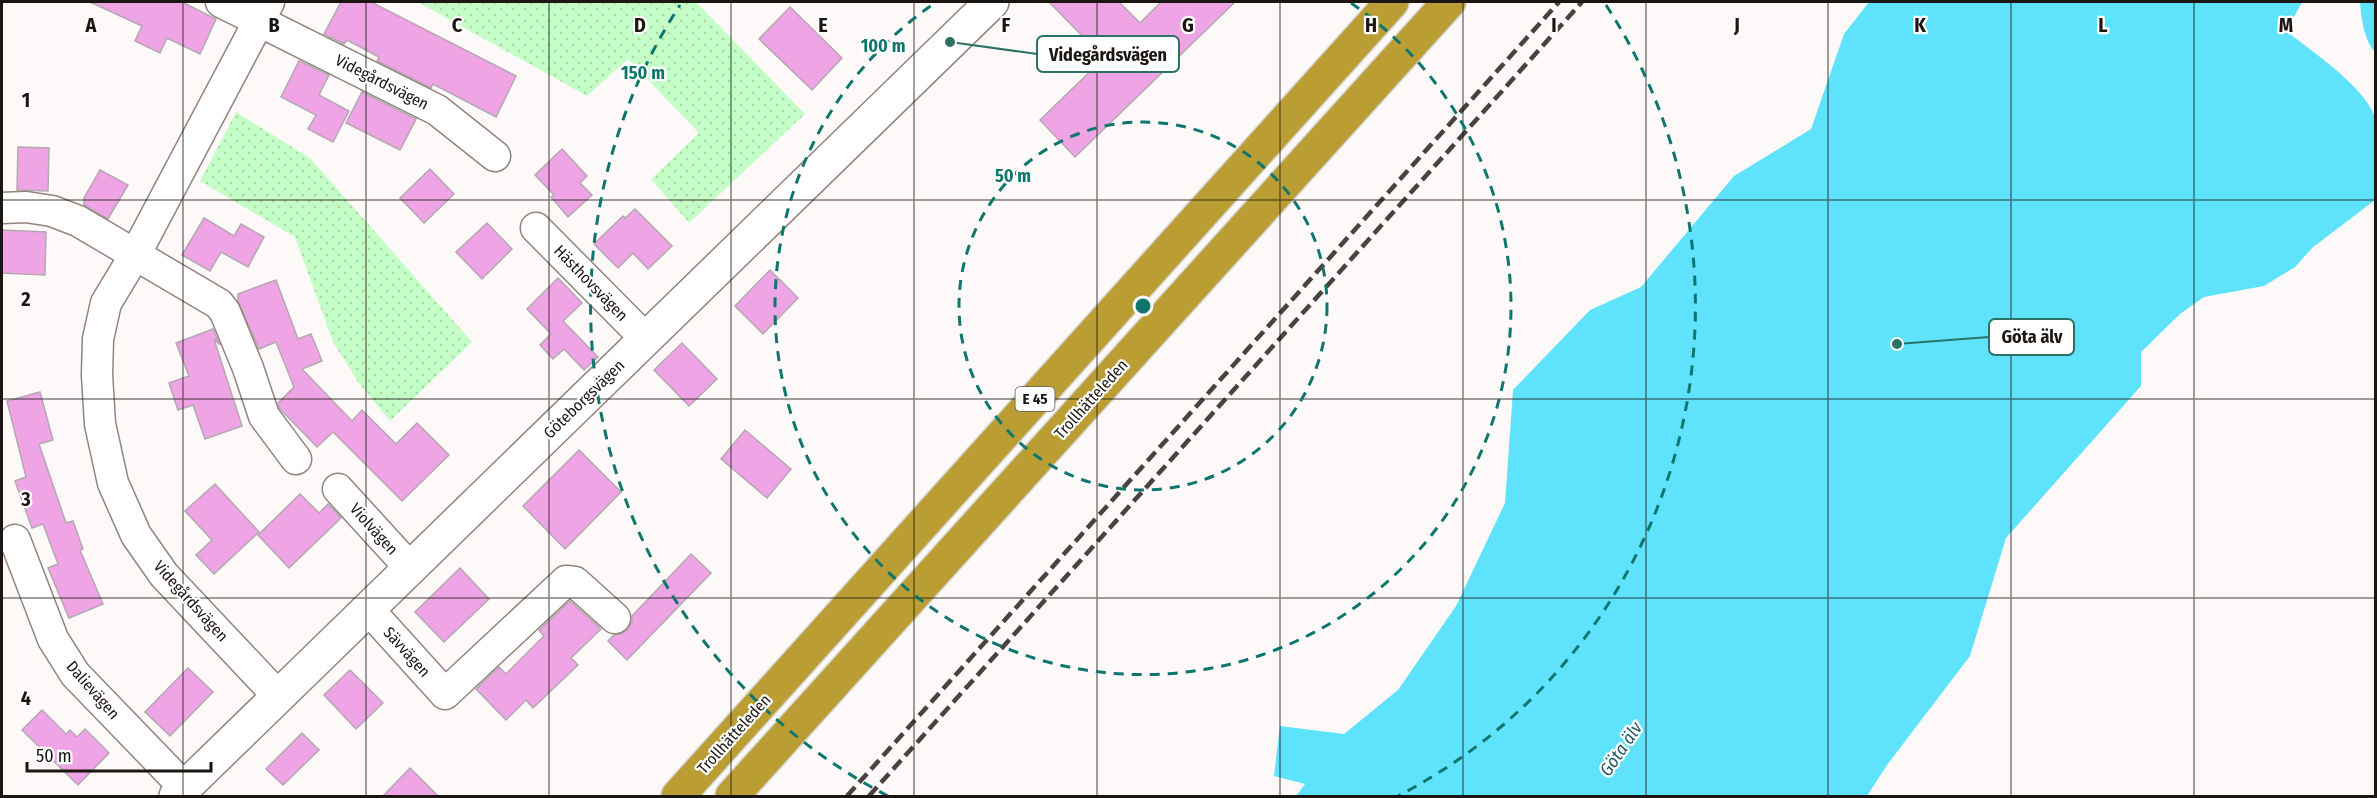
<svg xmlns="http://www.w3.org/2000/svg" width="2377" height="798" font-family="'Fira Sans Condensed',sans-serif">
  <defs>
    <pattern id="park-dots" width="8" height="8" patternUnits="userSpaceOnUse" patternTransform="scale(1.5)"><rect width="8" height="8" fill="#c5fdc7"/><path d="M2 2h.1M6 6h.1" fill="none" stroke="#a9d8aa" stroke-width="1.8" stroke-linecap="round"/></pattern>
  </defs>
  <rect width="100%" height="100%" fill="#fdf9f8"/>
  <g fill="url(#park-dots)">
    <polygon points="418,2 696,2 805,114 689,223 651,179 699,133 628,59 587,96"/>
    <polygon points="236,112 310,158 472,342 390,421 358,382 333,342 295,237 200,181"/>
  </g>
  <g fill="#5fe3fd">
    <path d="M1869,2H2302L2293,19L2291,35C2315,53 2368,90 2376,120C2377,132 2377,187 2375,200L2312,248L2295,267L2264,286L2204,297L2180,314L2141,352V386L2006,538L1970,656L1887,765L1867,796H1296L1305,784L1274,776L1280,726L1344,734L1398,690L1456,606L1505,503L1513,390L1590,310L1641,287L1734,176L1811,129L1844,34Z"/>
    <path d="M2360,2H2375V52C2364,41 2361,17 2360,2Z"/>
  </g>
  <g fill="#efa5e5" stroke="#b4a7b2" stroke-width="1.5">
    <polygon points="90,2 182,2 216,19 200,54 167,38 160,53 135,41 142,26"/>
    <polygon points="341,2 371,2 516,76 496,117 433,84 431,88 377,61 379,57 347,40 344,44 324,34"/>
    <polygon points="1049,2 1119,2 1140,23 1161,2 1235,2 1075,157 1040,120 1104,58"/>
    <polygon points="790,7 842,58 812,90 759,39"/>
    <polygon points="299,61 329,75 319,95 349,111 333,142 308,129 316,115 281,97"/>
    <polygon points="362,92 416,119 400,150 346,123"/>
    <polygon points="18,147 49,148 48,191 17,190"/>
    <polygon points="562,149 587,176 580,183 592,195 568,217 551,197 554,195 535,175"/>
    <polygon points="430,169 454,194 424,223 400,198"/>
    <polygon points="100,170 128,185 108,219 84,205 84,198"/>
    <polygon points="635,209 672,246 648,269 633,253 618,268 594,244 623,216 625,218"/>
    <polygon points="204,218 234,236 241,224 264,237 248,267 221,252 210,271 182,255"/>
    <polygon points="487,223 512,249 482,279 456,252"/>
    <polygon points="2,230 46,232 45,275 2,273"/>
    <polygon points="770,270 798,298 763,334 735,306"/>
    <polygon points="558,278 582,303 563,321 598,357 584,370 564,349 553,359 540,345 551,334 527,309"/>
    <polygon points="276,280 298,339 311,334 322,361 302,369 352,421 362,410 396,444 417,423 449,455 402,501 333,432 317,447 279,408 278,403 294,387 276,342 259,349 238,301 238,294"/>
    <polygon points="213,329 220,345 214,339 242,426 205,439 193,405 178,410 169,383 189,376 176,343"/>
    <polygon points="682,343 717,379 689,406 654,370"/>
    <polygon points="40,392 53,440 39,444 66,523 73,521 83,549 80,550 103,604 69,618 48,568 58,564 43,524 32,528 15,481 26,477 7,401"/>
    <polygon points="745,430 791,469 767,498 721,459"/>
    <polygon points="579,450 621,492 565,549 523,506"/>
    <polygon points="215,484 259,532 214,574 196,555 212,540 185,511"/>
    <polygon points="300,494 319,513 328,504 341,518 289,568 258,535"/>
    <polygon points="691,554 711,573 627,660 608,641 614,635 621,634 627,630 632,622 632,616"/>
    <polygon points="460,568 489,599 444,642 415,612"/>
    <polygon points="570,601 601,629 571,658 578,665 533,708 526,700 506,720 476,689 499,667 506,674 544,636 539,630"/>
    <polygon points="188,668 213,692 170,736 145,712"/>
    <polygon points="350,670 383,703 356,729 324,695"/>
    <polygon points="42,710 66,734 70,730 77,737 85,729 109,753 78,785 22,730"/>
    <polygon points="302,733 319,750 283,785 266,769"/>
    <polygon points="410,768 438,796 383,796"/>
  </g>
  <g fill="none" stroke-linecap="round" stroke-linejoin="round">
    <g stroke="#93847d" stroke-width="33">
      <g id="street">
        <polyline points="221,2 437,110 495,156"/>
        <polyline points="269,2 135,255 106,303 98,339 97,375 100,424 113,483 136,535 164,575 279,697"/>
        <polyline points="2,208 26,207 52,211 78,221 219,304 225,312 248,368 264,416 296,459"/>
        <polyline points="536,228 646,339"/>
        <polyline points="338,489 411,569"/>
        <polyline points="15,540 53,639 75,674 185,788"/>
        <polyline points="369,610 445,694 566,581 575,582 615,618"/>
      </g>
    </g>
    <g stroke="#93847d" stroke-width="36">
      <polyline id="secondary" points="176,796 992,2"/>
    </g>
    <g stroke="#d6d5d5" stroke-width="36">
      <g id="highway">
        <polyline points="678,796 1392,2"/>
        <polyline points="732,796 1449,2"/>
      </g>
    </g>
    <use href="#street" stroke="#fff" stroke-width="30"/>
    <use href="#secondary" stroke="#fff" stroke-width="33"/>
    <use href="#highway" stroke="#ba9e33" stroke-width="33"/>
    <g stroke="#484240" stroke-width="4.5" stroke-dasharray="12 6" stroke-linecap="butt">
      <polyline points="847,796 1559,2"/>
      <polyline points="869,796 1582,2"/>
    </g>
  </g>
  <path fill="none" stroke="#1c1613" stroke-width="1.5" stroke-opacity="0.55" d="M183,2V796M366,2V796M549,2V796M731,2V796M914,2V796M1097,2V796M1280,2V796M1463,2V796M1646,2V796M1828,2V796M2011,2V796M2194,2V796M2,200H2376M2,399H2376M2,598H2376"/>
  <g fill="none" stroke="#0f766e" stroke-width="3" stroke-dasharray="10 8">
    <circle cx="1143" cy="306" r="184"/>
    <path d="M1351 3A368 368 0 1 1 935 3"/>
    <path d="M888 796A552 552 0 0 1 680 5M1606 5A552 552 0 0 1 1398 796"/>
  </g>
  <g text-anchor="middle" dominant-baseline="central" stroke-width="4.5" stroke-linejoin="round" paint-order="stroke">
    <rect fill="#fff" stroke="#605c5a" stroke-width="1.5" x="1015.5" y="387" width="39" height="24" rx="4.5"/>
    <g font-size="15" font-weight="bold" fill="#1c1613">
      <text x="1035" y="399">E 45</text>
    </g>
    <g font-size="16" fill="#1c1613" stroke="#fff">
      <text transform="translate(382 82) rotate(27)">Videgårdsvägen</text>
      <text transform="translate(591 283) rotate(46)">Hästhovsvägen</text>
      <text transform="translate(584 399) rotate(-44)">Göteborgsvägen</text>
      <text transform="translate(1091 399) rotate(-48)">Trollhätteleden</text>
      <text transform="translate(374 529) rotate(48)">Violvägen</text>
      <text transform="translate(191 601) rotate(48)">Videgårdsvägen</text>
      <text transform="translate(407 652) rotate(48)">Sävvägen</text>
      <text transform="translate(93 690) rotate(49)">Dalievägen</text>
      <text transform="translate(734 734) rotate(-48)">Trollhätteleden</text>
    </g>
    <g font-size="18" font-style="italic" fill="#225964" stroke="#fff">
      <text transform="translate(1621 749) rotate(-56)">Göta älv</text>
    </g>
  </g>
  <g font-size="20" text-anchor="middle" font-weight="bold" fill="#1c1613" stroke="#fff" stroke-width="4.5" stroke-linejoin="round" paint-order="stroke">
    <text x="91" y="32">A</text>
    <text x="274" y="32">B</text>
    <text x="457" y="32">C</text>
    <text x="640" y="32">D</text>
    <text x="823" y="32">E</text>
    <text x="1006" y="32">F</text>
    <text x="1188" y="32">G</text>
    <text x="1371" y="32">H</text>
    <text x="1554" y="32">I</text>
    <text x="1737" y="32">J</text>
    <text x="1920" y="32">K</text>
    <text x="2103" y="32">L</text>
    <text x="2286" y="32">M</text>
    <text x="26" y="107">1</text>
    <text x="26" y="306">2</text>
    <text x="26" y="506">3</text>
    <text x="26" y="705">4</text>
  </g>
  <circle cx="1143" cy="306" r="9" fill="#0f766e" stroke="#fff" stroke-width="3"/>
  <g font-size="18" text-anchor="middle" font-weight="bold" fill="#0f766e" stroke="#fff" stroke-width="4.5" stroke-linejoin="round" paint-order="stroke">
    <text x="883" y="52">100 m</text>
    <text x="643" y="79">150 m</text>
    <text x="1013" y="182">50 m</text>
  </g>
  <path fill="none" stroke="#2b7165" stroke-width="2" d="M950 42L1037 54M1897 344L1989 337"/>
  <g fill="#2b7165" stroke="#fff" stroke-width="2">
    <circle cx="950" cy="42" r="6"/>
    <circle cx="1897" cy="344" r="6"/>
  </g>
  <g fill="#fff" stroke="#2b7165" stroke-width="2">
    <rect x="1037" y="36" width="142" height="36" rx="6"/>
    <rect x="1989" y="319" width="85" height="36" rx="6"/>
  </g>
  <g font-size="18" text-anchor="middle" font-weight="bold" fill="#1c1613">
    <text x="1108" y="61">Videgårdsvägen</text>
    <text x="2032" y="343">Göta älv</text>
  </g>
  <rect width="2377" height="798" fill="none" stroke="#1c1613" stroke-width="6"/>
  <path d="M27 762v9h184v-9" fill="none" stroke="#1c1613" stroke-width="3"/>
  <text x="36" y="762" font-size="18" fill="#1c1613" stroke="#ffffff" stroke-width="4.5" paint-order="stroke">50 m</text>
</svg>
